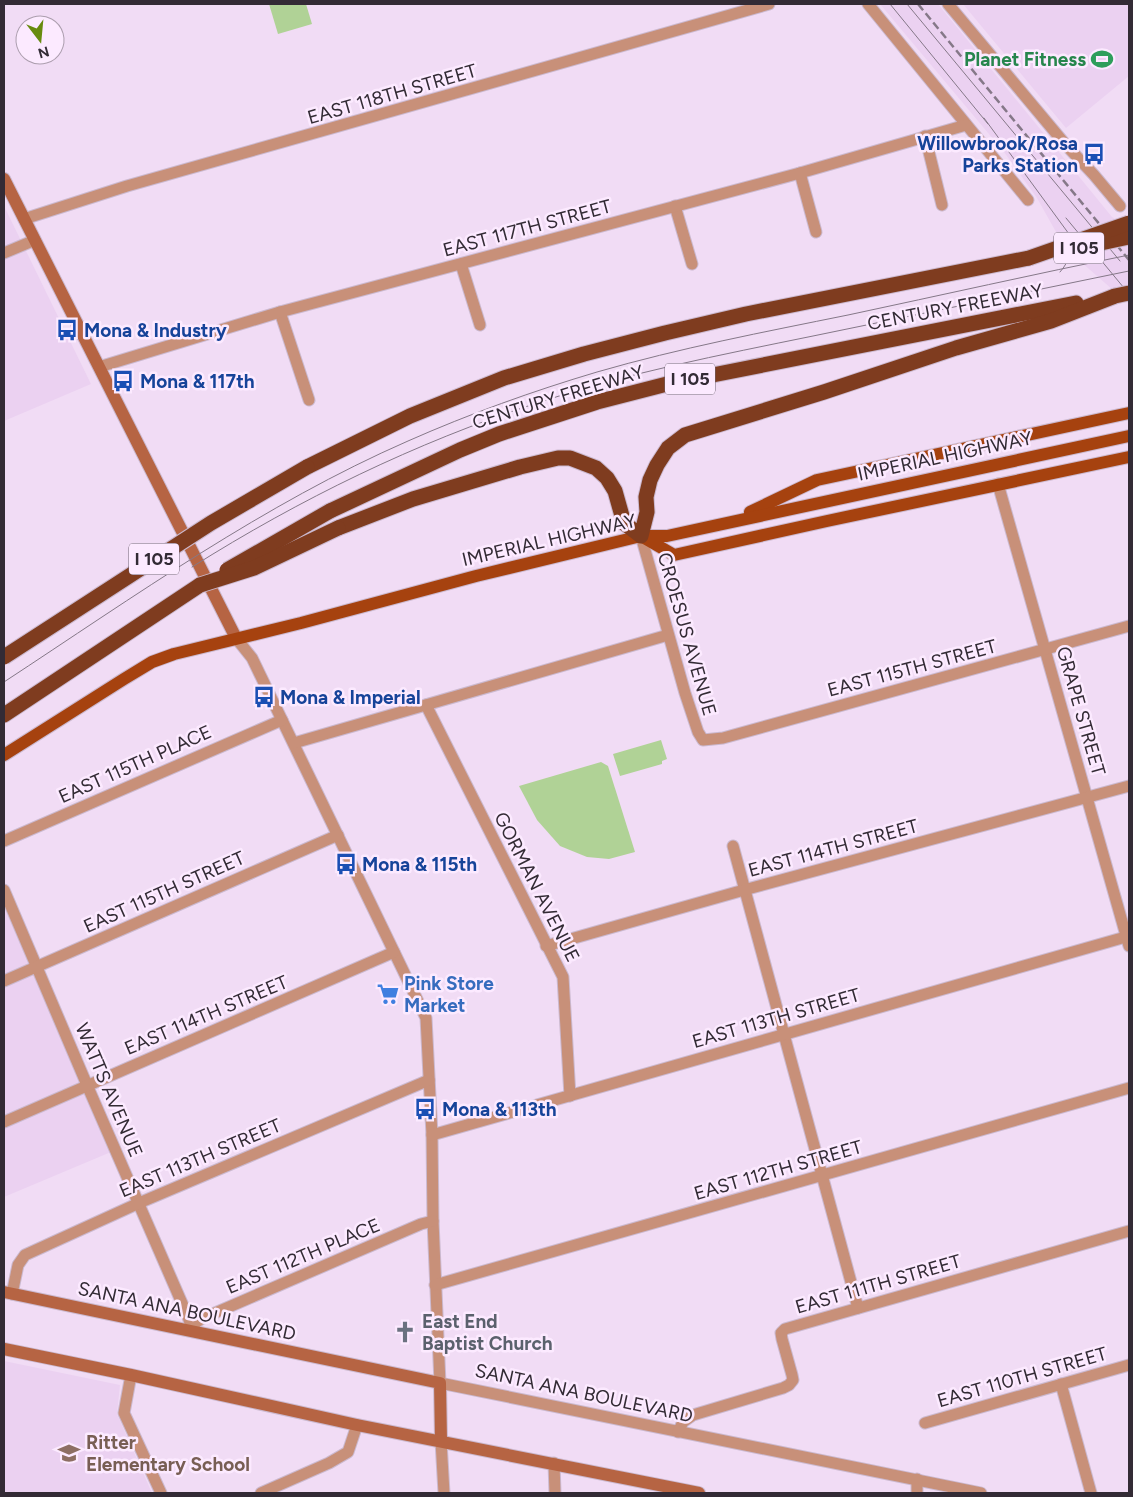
<svg xmlns="http://www.w3.org/2000/svg" width="1133" height="1497" font-family="Figtree,sans-serif">
  <rect width="100%" height="100%" fill="#f1dcf5"/>
  <g fill="#ebd1f1">
    <polygon points="880,4 938,4 1112,217 1120,222 1129,233 1129,304 1065,248 1037,198 1004,152"/>
    <polygon points="963,4 1129,4 1129,76 1066,128"/>
    <polygon points="4,206 91,384 4,421"/>
    <polygon points="4,907 111,1152 4,1197"/>
    <polygon points="4,1361 120,1385 117,1414 152,1493 4,1493"/>
  </g>
  <g fill="#b0d296">
    <polygon points="269,4 306,4 312,24 278,34"/>
    <polygon points="661,740 667,759 662,761 662,764 620,776 613,754"/>
    <polygon points="601,762 608,766 635,852 609,859 587,857 560,846 537,820 519,786"/>
  </g>
  <g fill="none" stroke-linecap="round" stroke-linejoin="round">
    <g stroke="#cbb9cf" stroke-width="13">
      <g id="street">
        <polyline points="868,4 1028,200"/>
        <polyline points="948,4 1065,144 1094,175 1120,206"/>
        <polyline points="925,136 942,205"/>
        <polyline points="800,173 816,232"/>
        <polyline points="675,206 692,264"/>
        <polyline points="24,219 127,186 769,4"/>
        <polyline points="4,253 35,240"/>
        <polyline points="461,264 480,325"/>
        <polyline points="280,312 309,400"/>
        <polyline points="99,367 280,312 800,173 966,125"/>
        <polyline points="998,484 1129,946"/>
        <polyline points="641,536 685,693 698,732 703,740 723,738 1129,626"/>
        <polyline points="236,638 252,658 426,1018 432,1135 433,1221 440,1383 981,1493"/>
        <polyline points="426,705 563,977 570,1096"/>
        <polyline points="294,743 668,635"/>
        <polyline points="4,841 282,720"/>
        <polyline points="733,846 858,1308"/>
        <polyline points="4,890 87,1085 188,1317 193,1331"/>
        <polyline points="546,946 744,890 1129,786"/>
        <polyline points="4,981 338,835"/>
        <polyline points="4,1122 394,952"/>
        <polyline points="432,1135 1129,936"/>
        <polyline points="435,1285 1129,1088"/>
        <polyline points="12,1294 18,1265 25,1255 139,1203 429,1080"/>
        <polyline points="193,1331 194,1324 201,1319 421,1224 433,1221"/>
        <polyline points="131,1375 124,1413 161,1493"/>
        <polyline points="1061,1384 1091,1493"/>
        <polyline points="925,1423 1129,1365"/>
        <polyline points="678,1432 683,1422 693,1415 783,1388 789,1385 793,1380 792,1375 782,1339 781,1333 785,1329 1129,1231"/>
        <polyline points="441,1441 444,1493"/>
        <polyline points="554,1463 555,1493"/>
        <polyline points="917,1479 917,1493"/>
        <polyline points="261,1493 329,1463 348,1452 357,1425"/>
      </g>
    </g>
    <g stroke="#cbb9cf" stroke-width="14">
      <g id="secondary">
        <polyline points="4,179 236,638"/>
        <polyline points="4,1292 440,1383 441,1441"/>
        <polyline points="4,1349 131,1375 357,1425 699,1493"/>
      </g>
    </g>
    <g stroke="#cbb9cf" stroke-width="14">
      <g id="primary">
        <polyline points="750,512 817,480 1129,413"/>
        <polyline points="641,536 674,555 827,521 1129,457"/>
        <polyline points="4,755 124,679 152,662 174,654 301,623 476,576 641,536 667,536 1129,436"/>
      </g>
    </g>
    <g stroke="#cbb9cf" stroke-width="17">
      <g id="highway">
        <polyline points="307,467 410,416 504,378 584,354 665,333 746,314 1029,258"/>
        <polyline points="330,511 460,450 499,434 597,402 667,384 1076,303"/>
        <polyline points="338,528 413,499 520,467 558,458 570,458 596,468 607,478 615,491 624,523 641,536 647,512 646,497 650,480 657,465 668,448 685,435 824,392 956,348 1051,321 1115,296"/>
        <polyline points="4,715 200,585"/>
      </g>
    </g>
    <use href="#street" stroke="#c89079" stroke-width="11"/>
    <use href="#secondary" stroke="#b66443" stroke-width="12"/>
    <use href="#primary" stroke="#a6420f" stroke-width="12"/>
    <use href="#highway" stroke="#7f3c1f" stroke-width="15"/>
    <g stroke="#857888" stroke-width="1">
      <polyline points="890,4 988,124"/>
      <polyline points="907,4 1120,261"/>
      <path d="M984,118L1069,234C1073,248 1070,261 1060,272"/>
      <polyline points="1066,218 1129,294"/>
      <path d="M192,567C300,499 415,443 537,403C627,373 720,355 813,336C918,314 1024,293 1129,271"/>
      <path d="M4,682C135,596 264,504 408,441C469,414 533,391 597,372C680,348 764,332 848,315C942,295 1035,274 1129,255"/>
    </g>
    <polyline stroke="#857888" stroke-width="2.5" stroke-dasharray="8 4" stroke-linecap="butt" points="918,4 1129,260"/>
    <g stroke="#cbb9cf" stroke-width="17" stroke-linecap="butt">
      <g id="highway-bridge">
        <polyline points="1087,246 1129,237"/>
        <polyline points="1029,258 1129,223"/>
        <polyline points="1115,296 1129,293"/>
        <polyline points="227,570 330,511"/>
        <polyline points="200,585 254,568 338,528"/>
        <polyline points="4,657 211,523 307,467"/>
      </g>
    </g>
    <use href="#highway-bridge" stroke="#7f3c1f" stroke-width="15"/>
  </g>
  <defs>
    <g id="stadium-bare" transform="scale(1.725)"><path d="M0-5a6.5 5 0 1 0 0 10a6.5 5 0 1 0 0-10ZM-3.5-1.8h7v3.6h-7Z" fill="#2e9e5b" stroke="#fceaff" stroke-width="2.5" paint-order="stroke"/></g>
    <g id="bus-bare" transform="scale(1.725)"><path d="M-5-6H5V4H4V6H2V4H-2V6H-4V4H-5ZM-3.5-4V0h7V-4ZM-3.5 1.2v1.5H-2V1.2ZM2 1.2v1.5H3.5V1.2Z" fill="#1a4fb4" stroke="#fceaff" stroke-width="2.5" paint-order="stroke"/></g>
    <g id="supermarket-bare" transform="scale(1.725)"><path d="M-6-5.5h2.5l.6 2H6L4.5 2H-2.5L-4.4-4H-6ZM-1.5 3.2a1.3 1.3 0 1 0 .1 0ZM3 3.2a1.3 1.3 0 1 0 .1 0Z" fill="#3f7fe0" stroke="#fceaff" stroke-width="2.5" paint-order="stroke"/></g>
    <g id="church-bare" transform="scale(1.725)"><path d="M-1.2-6h2.4v3.5h3.3v2.4h-3.3V6h-2.4V-.1h-3.3v-2.4h3.3Z" fill="#6b7280" stroke="#fceaff" stroke-width="2.5" paint-order="stroke"/></g>
    <g id="school-bare" transform="scale(1.725)"><path d="M0-5L7-2L0 1L-7-2ZM-4 1L0 2.5L4 1V4Q0 6-4 4Z" fill="#8d6e63" stroke="#fceaff" stroke-width="2.5" paint-order="stroke"/></g>
  </defs>
  <g fill-rule="evenodd">
    <use href="#stadium-bare" x="1102" y="59"/>
    <use href="#bus-bare" x="1094" y="154"/>
    <use href="#bus-bare" x="67" y="330"/>
    <use href="#bus-bare" x="123" y="381"/>
    <use href="#bus-bare" x="264" y="697"/>
    <use href="#bus-bare" x="346" y="864"/>
    <use href="#supermarket-bare" x="388" y="994"/>
    <use href="#bus-bare" x="425" y="1109"/>
    <use href="#church-bare" x="405" y="1332"/>
    <use href="#school-bare" x="69" y="1453"/>
  </g>
  <g text-anchor="middle" dominant-baseline="central" stroke-width="5" stroke-linejoin="round" paint-order="stroke">
    <g fill="#fceaff" stroke="#6f6472" stroke-width="1">
      <rect x="1054" y="232.5" width="50" height="31" rx="4"/>
      <rect x="665" y="363.5" width="50" height="31" rx="4"/>
      <rect x="129" y="543.5" width="50" height="31" rx="4"/>
    </g>
    <g font-size="18" font-weight="bold" fill="#332b35">
      <text x="1079" y="248">I 105</text>
      <text x="690" y="379">I 105</text>
      <text x="154" y="559">I 105</text>
    </g>
    <g font-size="19" font-weight="bold" fill="#27864d" stroke="#fceaff" text-anchor="end">
      <text x="1086" y="59">Planet Fitness</text>
    </g>
    <g font-size="19" fill="#332b35" stroke="#fceaff">
      <text transform="translate(392 94) rotate(-16)">EAST 118TH STREET</text>
      <text transform="translate(527 228) rotate(-15)">EAST 117TH STREET</text>
      <text transform="translate(955 307) rotate(-11)">CENTURY FREEWAY</text>
      <text transform="translate(558 397) rotate(-17)">CENTURY FREEWAY</text>
      <text transform="translate(945 456) rotate(-12)">IMPERIAL HIGHWAY</text>
      <text transform="translate(549 540) rotate(-13)">IMPERIAL HIGHWAY</text>
      <text transform="translate(687 634) rotate(74)">CROESUS AVENUE</text>
      <text transform="translate(912 668) rotate(-15)">EAST 115TH STREET</text>
      <text transform="translate(1081 711) rotate(74)">GRAPE STREET</text>
      <text transform="translate(135 764) rotate(-24)">EAST 115TH PLACE</text>
      <text transform="translate(833 848) rotate(-15)">EAST 114TH STREET</text>
      <text transform="translate(537 887) rotate(63)">GORMAN AVENUE</text>
      <text transform="translate(164 892) rotate(-24)">EAST 115TH STREET</text>
      <text transform="translate(206 1015) rotate(-23)">EAST 114TH STREET</text>
      <text transform="translate(776 1018) rotate(-16)">EAST 113TH STREET</text>
      <text transform="translate(109 1090) rotate(67)">WATTS AVENUE</text>
      <text transform="translate(200 1158) rotate(-23)">EAST 113TH STREET</text>
      <text transform="translate(778 1170) rotate(-16)">EAST 112TH STREET</text>
      <text transform="translate(303 1256) rotate(-23)">EAST 112TH PLACE</text>
      <text transform="translate(878 1284) rotate(-16)">EAST 111TH STREET</text>
      <text transform="translate(187 1311) rotate(12)">SANTA ANA BOULEVARD</text>
      <text transform="translate(1022 1377) rotate(-16)">EAST 110TH STREET</text>
      <text transform="translate(584 1393) rotate(12)">SANTA ANA BOULEVARD</text>
    </g>
    <g font-size="19" font-weight="bold" fill="#164399" stroke="#fceaff" text-anchor="start">
      <text x="1078" y="143" text-anchor="end">Willowbrook/Rosa<tspan x="1078" dy="22">Parks Station</tspan></text>
      <text x="84" y="330">Mona &amp; Industry</text>
      <text x="140" y="381">Mona &amp; 117th</text>
      <text x="280" y="697">Mona &amp; Imperial</text>
      <text x="362" y="864">Mona &amp; 115th</text>
      <text x="442" y="1109">Mona &amp; 113th</text>
    </g>
    <g font-size="19" font-weight="bold" fill="#366cbe" stroke="#fceaff" text-anchor="start">
      <text x="404" y="983">Pink Store<tspan x="404" dy="22">Market</tspan></text>
    </g>
    <g font-size="19" font-weight="bold" fill="#5b616d" stroke="#fceaff" text-anchor="start">
      <text x="422" y="1321">East End<tspan x="422" dy="22">Baptist Church</tspan></text>
    </g>
    <g font-size="19" font-weight="bold" fill="#785e54" stroke="#fceaff" text-anchor="start">
      <text x="86" y="1442">Ritter<tspan x="86" dy="22">Elementary School</tspan></text>
    </g>
  </g>
  <rect width="1133" height="1497" fill="none" stroke="#332b35" stroke-width="10"/>
  <g transform="translate(40 40) rotate(164)"><circle r="24" fill="#fceaff" stroke="#ac9eae"/>
  <path d="M0-4L9 19L0 12L-9 19Z" fill="#688b0f"/>
  <text y="-8" font-size="14" font-weight="bold" text-anchor="middle" fill="#332b35">N</text>
  </g>
</svg>
